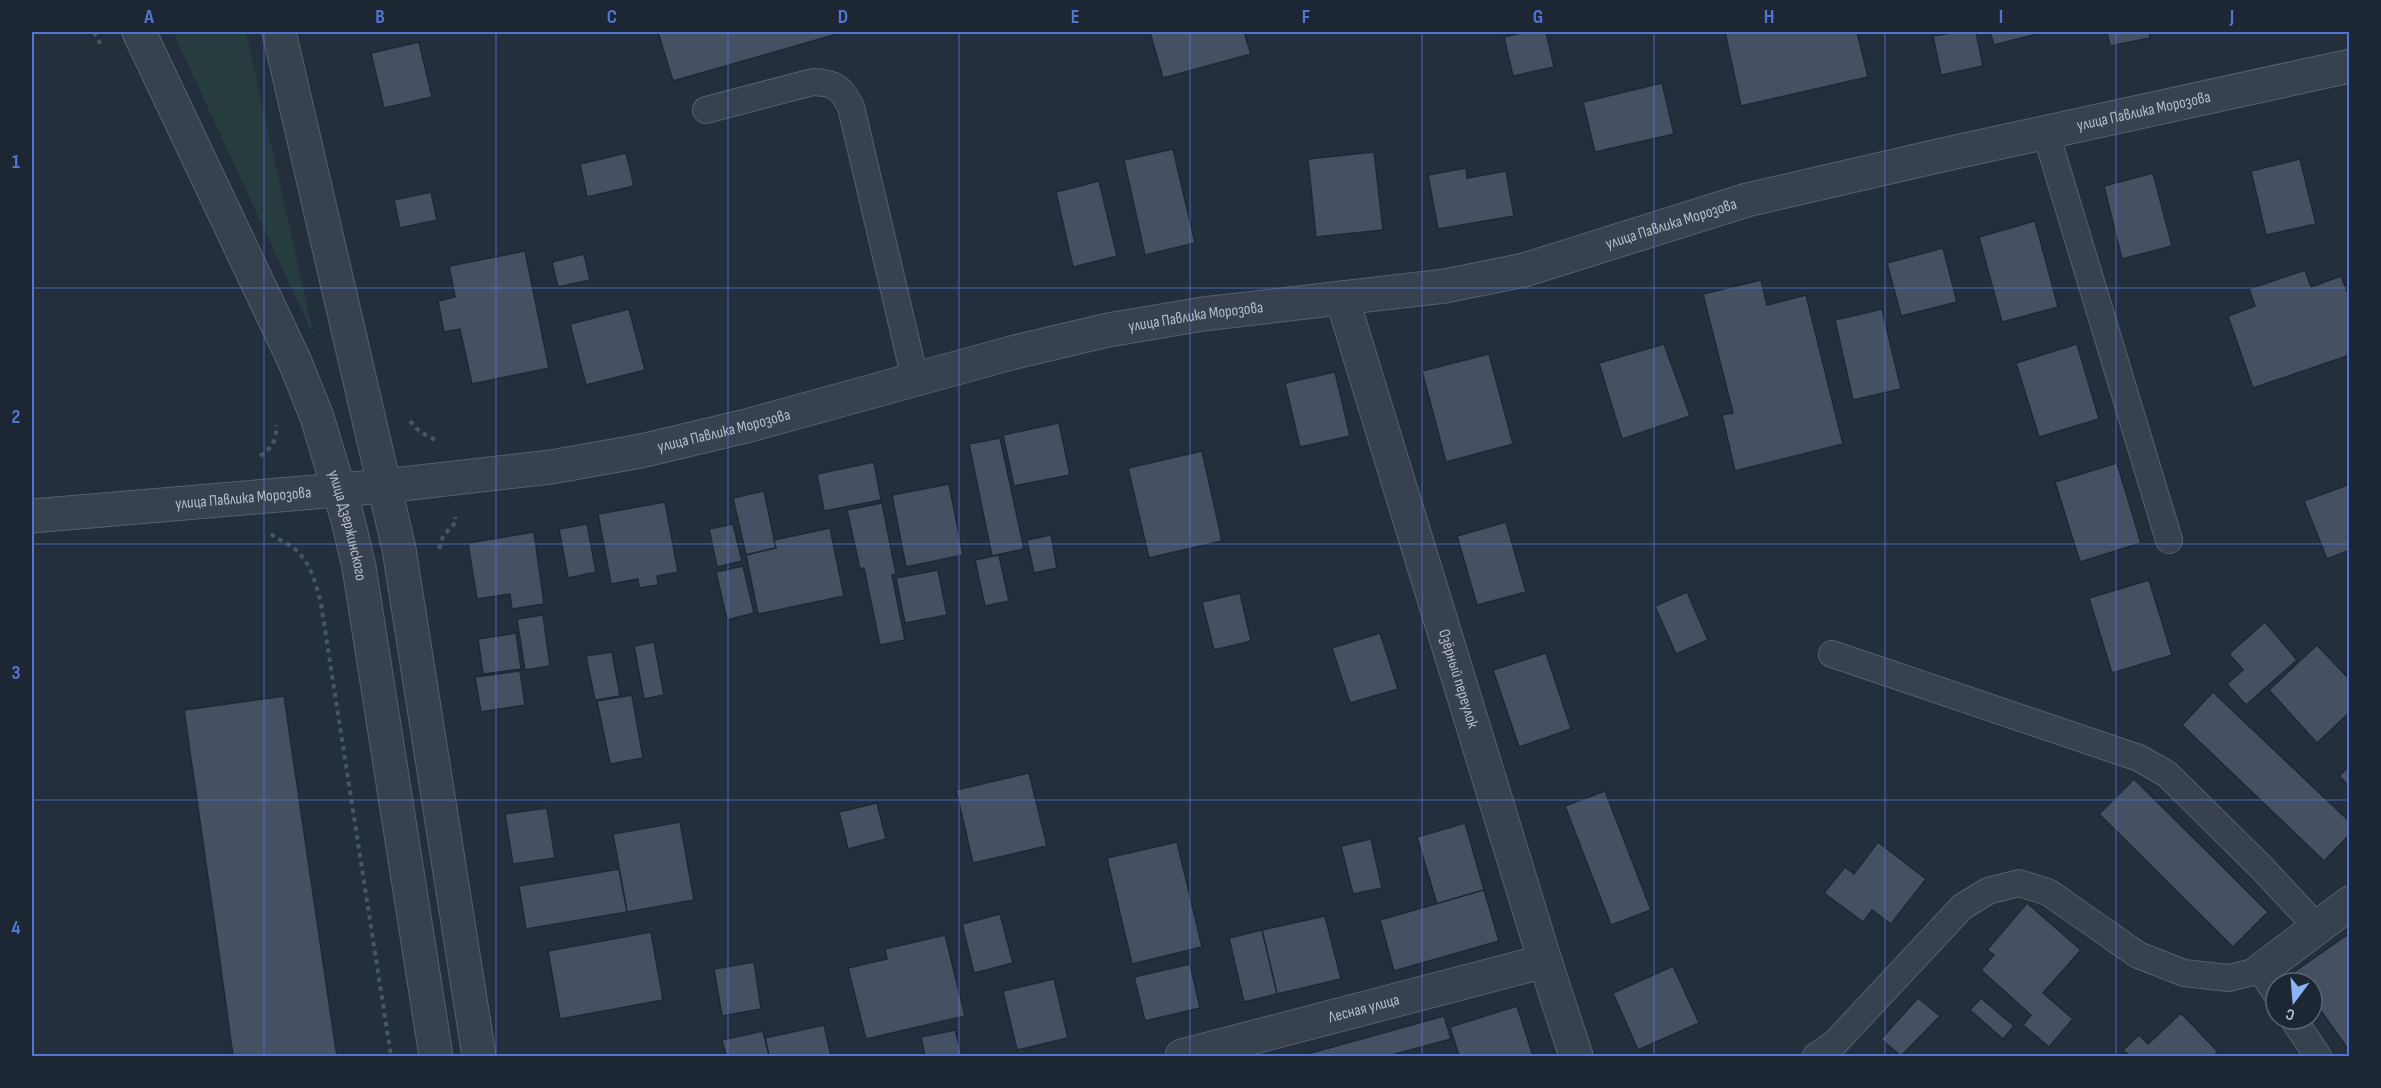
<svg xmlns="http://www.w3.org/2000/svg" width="2381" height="1088" font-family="'Sofia Sans Condensed',sans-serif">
  <rect width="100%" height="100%" fill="#242f3e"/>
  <polygon fill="#263c3f" points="173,32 246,32 314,337"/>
  <g fill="#455162" stroke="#1f2835" stroke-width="1.5">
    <polygon points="658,32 844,32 673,81"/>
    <polygon points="1150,32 1244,32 1251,54 1163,78"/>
    <polygon points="1526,32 1546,32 1554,67 1513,76 1504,37"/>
    <polygon points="1725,32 1857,32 1868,77 1741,106"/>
    <polygon points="1958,32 1976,32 1983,66 1941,75 1933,36"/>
    <polygon points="1990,32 2036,32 2037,34 1994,45"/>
    <polygon points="2107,32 2149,32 2150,38 2110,46"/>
    <polygon points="419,42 432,97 384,108 371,53"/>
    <polygon points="1662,83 1674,134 1595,152 1583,102"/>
    <polygon points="1173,149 1195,243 1145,255 1124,160"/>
    <polygon points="1374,152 1383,230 1316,237 1308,159"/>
    <polygon points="626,153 634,186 587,197 580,164"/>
    <polygon points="2300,159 2316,224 2266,235 2251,171"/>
    <polygon points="1466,168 1467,178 1506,171 1514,216 1438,229 1428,175"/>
    <polygon points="2153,173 2172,246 2122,259 2104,186"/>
    <polygon points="1099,181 1117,256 1073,267 1056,192"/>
    <polygon points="431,192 437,220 400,228 394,200"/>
    <polygon points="2035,221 2058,307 2002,322 1979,237"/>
    <polygon points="1943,248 1957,302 1901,316 1887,263"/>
    <polygon points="525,251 549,368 472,384 460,329 444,332 438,301 455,297 449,266"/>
    <polygon points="584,254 590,280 558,287 552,262"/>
    <polygon points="2305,270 2311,287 2341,276 2350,299 2350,355 2253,388 2228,316 2255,306 2249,289"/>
    <polygon points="1761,280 1767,305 1806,295 1843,444 1735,471 1722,415 1733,413 1703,294"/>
    <polygon points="629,309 645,370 586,385 570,324"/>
    <polygon points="1882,309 1901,389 1853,400 1835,320"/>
    <polygon points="1664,344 1690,416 1622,439 1599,363"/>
    <polygon points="2077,344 2099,419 2039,437 2016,363"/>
    <polygon points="1489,354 1513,444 1446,462 1422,371"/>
    <polygon points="1335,372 1350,436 1300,447 1285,383"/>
    <polygon points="1059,423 1070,475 1014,486 1003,435"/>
    <polygon points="1000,438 1024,549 992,556 969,444"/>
    <polygon points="1202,451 1222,541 1149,558 1128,468"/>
    <polygon points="874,462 881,500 824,511 817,474"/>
    <polygon points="2117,463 2141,543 2080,562 2055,482"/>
    <polygon points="949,484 963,555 906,567 892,495"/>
    <polygon points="2350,484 2350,550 2327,559 2304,501"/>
    <polygon points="764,491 776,548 746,555 733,498"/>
    <polygon points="665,502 678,572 657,576 658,585 639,588 638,579 611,584 598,514"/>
    <polygon points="882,503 896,574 892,575 905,640 880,645 864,568 860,569 847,510"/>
    <polygon points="1506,522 1526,592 1477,605 1457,536"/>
    <polygon points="587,524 596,572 568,578 559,529"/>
    <polygon points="733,524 742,561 717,567 709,529"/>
    <polygon points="830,528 844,596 758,614 746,555 776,548 774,540"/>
    <polygon points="534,532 544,604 512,609 510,594 477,599 468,543"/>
    <polygon points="1051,535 1057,568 1034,573 1027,540"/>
    <polygon points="999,555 1009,601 985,606 975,560"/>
    <polygon points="743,566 754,613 727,620 716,572"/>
    <polygon points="938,570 947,615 905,623 896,578"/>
    <polygon points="2149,580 2172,655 2112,673 2089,598"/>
    <polygon points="1687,592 1708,640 1676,654 1655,606"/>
    <polygon points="1240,593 1251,641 1214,650 1202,602"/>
    <polygon points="543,615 550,666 525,670 517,619"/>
    <polygon points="2265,622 2297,660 2246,705 2227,684 2243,670 2229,654"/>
    <polygon points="516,633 521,669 483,674 478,639"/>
    <polygon points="1380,633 1398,689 1350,703 1332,648"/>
    <polygon points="654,642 664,695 644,699 634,646"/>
    <polygon points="2317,645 2350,680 2350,712 2317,743 2269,690"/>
    <polygon points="612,652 620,696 595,700 586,656"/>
    <polygon points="1546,653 1571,729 1519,747 1493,670"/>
    <polygon points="520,671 525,705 481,712 475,677"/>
    <polygon points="2213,692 2350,822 2350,834 2324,861 2182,725"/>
    <polygon points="632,695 643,758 610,764 597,701"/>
    <polygon points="284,696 329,1003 337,1056 233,1056 217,940 184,710"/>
    <polygon points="2350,766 2350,787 2339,776"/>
    <polygon points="1029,773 1047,846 973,863 956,790"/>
    <polygon points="2134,779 2268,912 2233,947 2099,814"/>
    <polygon points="1605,791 1651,910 1611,925 1565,806"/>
    <polygon points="877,803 886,839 848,849 839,812"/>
    <polygon points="547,808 555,858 513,864 505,814"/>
    <polygon points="680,822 694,900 627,912 613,834"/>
    <polygon points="1465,823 1484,890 1437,904 1417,837"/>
    <polygon points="1371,839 1382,888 1353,894 1341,846"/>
    <polygon points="1177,842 1202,947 1132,964 1107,858"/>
    <polygon points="1878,842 1926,879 1891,924 1872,910 1863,922 1824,893 1845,867 1854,874"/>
    <polygon points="619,869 627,912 526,929 519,886"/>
    <polygon points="1484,890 1499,941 1394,971 1380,920"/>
    <polygon points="2027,903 2081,950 2043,993 2073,1019 2049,1047 2023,1025 2031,1015 1981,970 1994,955 1987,950"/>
    <polygon points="1000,914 1013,963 974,973 962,924"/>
    <polygon points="1325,916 1341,979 1277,994 1262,930"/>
    <polygon points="1262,930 1277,994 1244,1002 1229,938"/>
    <polygon points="651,932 663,1000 560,1019 548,951"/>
    <polygon points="2350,933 2350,1052 2312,998 2312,983 2302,983 2294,972"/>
    <polygon points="945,935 965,1016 866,1039 848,968 887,959 885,949"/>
    <polygon points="754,962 761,1009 722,1016 714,969"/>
    <polygon points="1190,964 1200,1008 1145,1021 1134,977"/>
    <polygon points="1673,966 1699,1023 1638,1050 1613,993"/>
    <polygon points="1054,979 1068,1038 1017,1050 1003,991"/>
    <polygon points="1918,998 1940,1016 1901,1056 1881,1039"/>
    <polygon points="1981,998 2014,1026 2003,1039 1970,1010"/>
    <polygon points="1517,1006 1533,1056 1459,1056 1450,1027"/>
    <polygon points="2181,1013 2218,1052 2213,1056 2130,1056 2123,1050 2139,1035 2148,1044"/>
    <polygon points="1444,1016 1451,1039 1388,1056 1312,1056 1311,1053"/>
    <polygon points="824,1025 831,1056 769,1056 765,1038"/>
    <polygon points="955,1030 962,1056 925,1056 921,1037"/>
    <polygon points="763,1031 769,1056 726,1056 722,1040"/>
  </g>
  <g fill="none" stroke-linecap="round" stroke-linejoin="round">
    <g stroke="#565f6c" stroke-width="28">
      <g id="service">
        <path d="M706,110L813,82C835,83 841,87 851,107L915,379"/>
        <polyline points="2046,133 2169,540"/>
        <polyline points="1832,654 2139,758 2167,774 2262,868 2318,928"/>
        <polyline points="2293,1019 2318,1056"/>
        <polyline points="1816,1056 1835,1043 1962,907 1988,891 2019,883 2048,892 2138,955 2184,973 2229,978 2261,970 2276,993"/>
      </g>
    </g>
    <g stroke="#565f6c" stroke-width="35">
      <g id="minor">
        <path id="s1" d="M1342,298L1545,961L1576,1056"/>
        <path id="s2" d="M32,516L385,486L551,467L641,451L746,426L1011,353L1108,330L1203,314L1445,286L1524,270L1747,200L1942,155L2350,66"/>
        <polyline points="2261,970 2350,903"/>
        <path id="s3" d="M1182,1056L1545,961"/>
      </g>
    </g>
    <g stroke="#565f6c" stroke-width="35">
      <g id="tertiary">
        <path id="s4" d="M139,32L295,362L317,417L348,520L359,567L436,1056"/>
        <polyline points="279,32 399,549 479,1056"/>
      </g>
    </g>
    <g stroke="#44595c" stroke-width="4" stroke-dasharray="4.5 4.5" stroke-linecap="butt">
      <polyline points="94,32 101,45"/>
      <polyline points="410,421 419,431 437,441"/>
      <path d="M260,456C272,448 277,440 276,425"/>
      <path d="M271,534C278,540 288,543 295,549C311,563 316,584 321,604L391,1056"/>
      <polyline points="439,549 443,536 456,522 455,517"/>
    </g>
    <use href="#service" stroke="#38414e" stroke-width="26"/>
    <use href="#minor" stroke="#38414e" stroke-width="33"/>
    <use href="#tertiary" stroke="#38414e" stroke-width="33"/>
  </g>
  <path fill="none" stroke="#5274d3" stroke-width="1.5" stroke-opacity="0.55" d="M264,32V1056M496,32V1056M728,32V1056M959,32V1056M1190,32V1056M1422,32V1056M1654,32V1056M1885,32V1056M2116,32V1056M32,288H2350M32,544H2350M32,800H2350"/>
  <g text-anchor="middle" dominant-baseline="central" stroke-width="6" stroke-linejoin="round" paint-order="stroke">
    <g font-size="16" fill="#b4bcc9" stroke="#1d2633">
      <text stroke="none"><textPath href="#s2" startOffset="2156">улица Павлика Морозова</textPath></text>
      <text stroke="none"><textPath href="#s2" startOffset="1670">улица Павлика Морозова</textPath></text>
      <text stroke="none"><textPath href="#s2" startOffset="1184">улица Павлика Морозова</textPath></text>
      <text stroke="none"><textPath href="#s2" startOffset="698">улица Павлика Морозова</textPath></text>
      <text stroke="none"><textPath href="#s2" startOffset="212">улица Павлика Морозова</textPath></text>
      <text stroke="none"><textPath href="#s4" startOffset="537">улица Дзержинского</textPath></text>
      <text stroke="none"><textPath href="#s1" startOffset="398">Озёрный переулок</textPath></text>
      <text stroke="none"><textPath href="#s3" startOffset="188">Лесная улица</textPath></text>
    </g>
  </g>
  <rect width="2381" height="1088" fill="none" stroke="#1d2633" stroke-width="66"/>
  <g transform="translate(2294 1001) rotate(196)"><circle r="28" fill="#1d2633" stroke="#59626f" stroke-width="1.5"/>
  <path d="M0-4.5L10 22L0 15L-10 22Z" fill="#8ab4f8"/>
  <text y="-9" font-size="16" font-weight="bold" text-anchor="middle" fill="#b4bcc9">С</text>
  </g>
  <rect x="33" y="33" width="2315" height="1022" fill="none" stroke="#5274d3" stroke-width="2"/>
  <g font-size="20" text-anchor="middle" font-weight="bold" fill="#5274d3">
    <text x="149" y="23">A</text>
    <text x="380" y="23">B</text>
    <text x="612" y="23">C</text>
    <text x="843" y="23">D</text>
    <text x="1075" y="23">E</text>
    <text x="1306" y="23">F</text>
    <text x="1538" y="23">G</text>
    <text x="1769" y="23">H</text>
    <text x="2001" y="23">I</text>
    <text x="2232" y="23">J</text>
    <text x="16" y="168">1</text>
    <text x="16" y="423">2</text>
    <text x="16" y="679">3</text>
    <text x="16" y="934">4</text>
  </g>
</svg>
